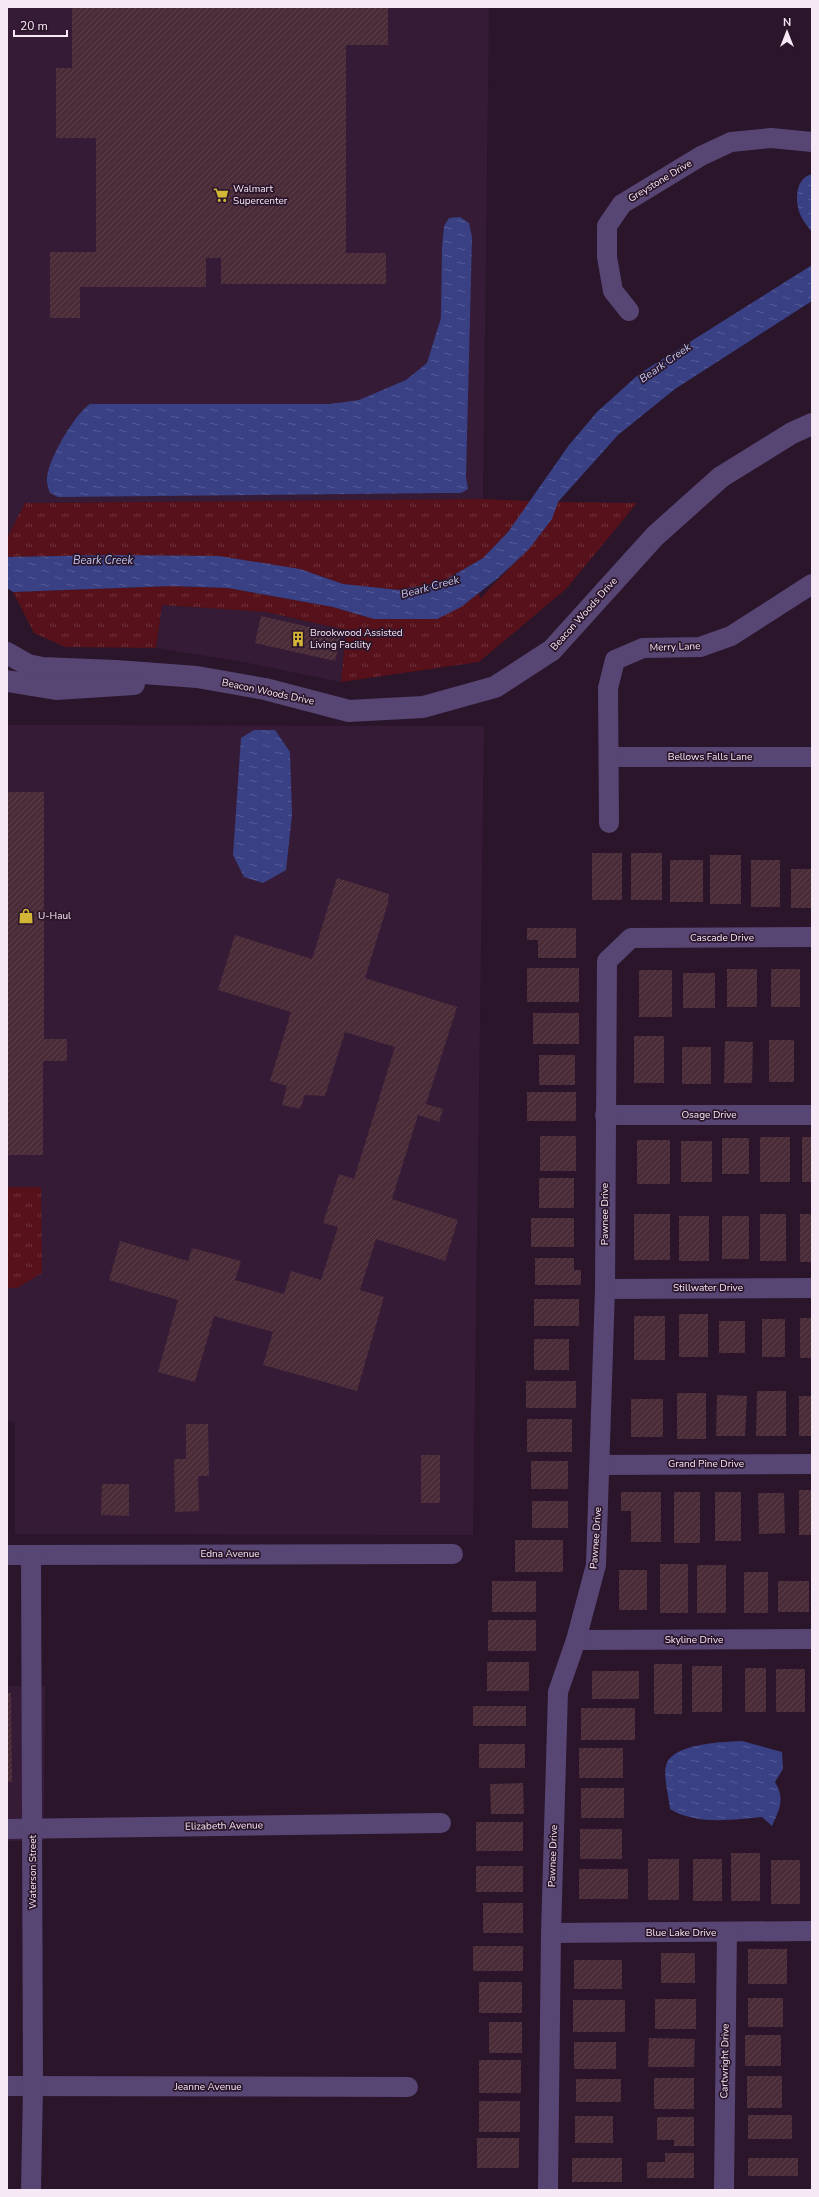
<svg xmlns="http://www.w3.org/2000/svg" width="819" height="2197" font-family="'Nunito Sans',sans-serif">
  <defs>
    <pattern id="grass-tufts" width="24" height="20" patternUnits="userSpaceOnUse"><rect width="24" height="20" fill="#56111a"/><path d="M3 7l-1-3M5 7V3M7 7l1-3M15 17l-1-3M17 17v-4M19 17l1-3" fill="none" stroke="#6f343c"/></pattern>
    <pattern id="water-ripples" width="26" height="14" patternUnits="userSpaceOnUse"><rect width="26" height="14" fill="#394084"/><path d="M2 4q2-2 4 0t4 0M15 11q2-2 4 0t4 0" fill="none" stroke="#565c96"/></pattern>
    <pattern id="building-hatch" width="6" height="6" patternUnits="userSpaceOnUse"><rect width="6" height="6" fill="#4a2b38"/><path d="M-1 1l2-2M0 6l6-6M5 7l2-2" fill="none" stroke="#5c404c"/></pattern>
  </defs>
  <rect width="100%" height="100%" fill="#2a152a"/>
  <g fill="#361b36">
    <polygon points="7,7 489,7 483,499 25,503 7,539"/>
    <polygon points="162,605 266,612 346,630 341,682 243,662 156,648"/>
    <polygon points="7,725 484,726 473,1535 15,1534 15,1422 7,1421"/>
    <polygon points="7,1686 45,1686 44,1841 7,1841"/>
  </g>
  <g fill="url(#grass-tufts)">
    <polygon points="483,499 531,501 508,532 483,558 442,582 399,590 343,584 300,569 113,555 7,557 8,536 25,503"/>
    <path d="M558,502L637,503L566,589L479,662L341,682L346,630L266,612L162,605L156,648L65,647L34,633L13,592L171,586L228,588L333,607L374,619L461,607L479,593L480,599C507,567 543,543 558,502Z"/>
    <polygon points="7,1187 41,1187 42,1273 17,1288 7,1288"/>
  </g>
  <g fill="url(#water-ripples)">
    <path d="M812,174V233C808,226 801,219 799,211C795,198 796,178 812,174Z"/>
    <path d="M460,217L469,223L472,237L466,477L468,489L461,493H439L58,497L50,493C47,486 46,479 48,472C52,454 75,414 90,404H330L359,400L406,380L427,363L441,318L442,247L444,226L449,218Z"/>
    <polygon points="812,265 812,301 675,389 618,435 558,502 552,519 529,549 498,578 461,607 437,619 374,619 333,607 228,588 171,586 13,592 7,588 7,557 113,555 219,556 300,569 343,584 399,590 442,582 483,558 508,532 569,445 597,412 639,374"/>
    <polygon points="254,730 275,730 290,752 292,815 286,870 263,883 244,877 233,855 241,738"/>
    <path d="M742,1741L782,1752L783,1769L775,1782C785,1798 780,1809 772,1826L762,1817C734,1820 695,1825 670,1809C669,1798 663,1775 666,1766C671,1743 724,1742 742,1741Z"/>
  </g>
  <g fill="url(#building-hatch)">
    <polygon points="72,7 388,7 388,45 346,45 346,253 386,253 386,284 221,284 221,258 206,258 206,287 80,287 80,318 50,318 50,252 96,252 96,138 56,138 56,68 72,68"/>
    <polygon points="261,616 341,634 335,661 255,643"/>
    <polygon points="7,792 44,792 44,1039 67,1039 67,1061 43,1061 43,1155 7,1155"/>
    <rect x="592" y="853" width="30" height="47"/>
    <rect x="631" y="853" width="31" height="47"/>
    <rect x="710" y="855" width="31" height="49"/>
    <rect x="670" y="860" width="33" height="42"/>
    <rect x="751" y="860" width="29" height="47"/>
    <rect x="791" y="869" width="21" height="39"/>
    <polygon points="337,878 389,894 388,903 365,978 457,1007 426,1104 443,1109 439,1122 418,1115 392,1199 458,1220 445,1261 376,1239 360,1290 384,1297 357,1391 263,1365 273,1332 214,1316 195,1382 158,1372 178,1300 109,1280 120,1241 188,1261 192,1248 241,1261 235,1280 284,1294 291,1271 321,1280 338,1227 323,1223 339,1174 354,1179 395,1047 345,1032 325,1096 305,1095 300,1109 282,1105 287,1086 270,1081 291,1012 218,990 235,935 312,959"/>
    <polygon points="527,928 576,928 576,958 538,958 538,940 527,940"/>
    <rect x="527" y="968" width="52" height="34"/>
    <rect x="727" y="969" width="30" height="38"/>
    <rect x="771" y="969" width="29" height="38"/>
    <rect x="639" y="970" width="33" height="47"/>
    <rect x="683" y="973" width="32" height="35"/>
    <rect x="533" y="1013" width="46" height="31"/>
    <rect x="634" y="1036" width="30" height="47"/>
    <rect x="769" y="1040" width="25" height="42"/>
    <polygon points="725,1041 753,1042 752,1083 724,1083"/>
    <rect x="682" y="1047" width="29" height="37"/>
    <rect x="539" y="1055" width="36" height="30"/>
    <rect x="527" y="1092" width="49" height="29"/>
    <rect x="540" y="1136" width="36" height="35"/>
    <rect x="760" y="1137" width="30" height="45"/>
    <rect x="802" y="1137" width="10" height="45"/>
    <rect x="722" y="1138" width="27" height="36"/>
    <rect x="637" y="1140" width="33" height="44"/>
    <rect x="681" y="1141" width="31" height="41"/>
    <rect x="539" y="1178" width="35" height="30"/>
    <rect x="634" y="1214" width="36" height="46"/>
    <rect x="760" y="1214" width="26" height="47"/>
    <rect x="800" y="1214" width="12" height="48"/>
    <rect x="679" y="1216" width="30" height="45"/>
    <rect x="722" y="1216" width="27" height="43"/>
    <rect x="531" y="1218" width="43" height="29"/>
    <polygon points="535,1258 574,1258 574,1270 581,1270 581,1285 535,1285"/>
    <rect x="534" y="1299" width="45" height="27"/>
    <rect x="679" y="1314" width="29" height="43"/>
    <rect x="634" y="1316" width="31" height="44"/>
    <rect x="800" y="1318" width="12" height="40"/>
    <rect x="762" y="1319" width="23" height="38"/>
    <rect x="719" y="1321" width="26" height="32"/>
    <rect x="534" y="1339" width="35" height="31"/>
    <rect x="526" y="1381" width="50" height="27"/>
    <polygon points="757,1391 786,1391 786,1436 756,1436"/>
    <rect x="677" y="1393" width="29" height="46"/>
    <polygon points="717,1395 747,1396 745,1436 716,1436"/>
    <rect x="799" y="1396" width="13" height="40"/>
    <rect x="631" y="1399" width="32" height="38"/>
    <rect x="527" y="1419" width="45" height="33"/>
    <polygon points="186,1424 208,1424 209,1476 198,1476 199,1511 175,1512 174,1459 186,1459"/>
    <rect x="421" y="1455" width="19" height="48"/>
    <rect x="531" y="1461" width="37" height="28"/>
    <polygon points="102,1484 129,1484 129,1516 101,1515"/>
    <rect x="799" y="1490" width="13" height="45"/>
    <polygon points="621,1492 661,1492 661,1542 631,1542 631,1511 621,1511"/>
    <rect x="674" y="1492" width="26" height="51"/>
    <rect x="715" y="1492" width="26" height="49"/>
    <polygon points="758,1493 784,1493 785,1533 759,1534"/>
    <rect x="532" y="1501" width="36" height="27"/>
    <rect x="515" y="1540" width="48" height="32"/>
    <rect x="660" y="1564" width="28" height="49"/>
    <rect x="697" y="1565" width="29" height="48"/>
    <rect x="619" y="1570" width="28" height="40"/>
    <rect x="744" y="1572" width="24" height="41"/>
    <rect x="492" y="1581" width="44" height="31"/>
    <rect x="778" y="1581" width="31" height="31"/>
    <rect x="488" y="1620" width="48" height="31"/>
    <rect x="487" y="1662" width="42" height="29"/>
    <rect x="654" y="1664" width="28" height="50"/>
    <rect x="692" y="1666" width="30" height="46"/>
    <rect x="745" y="1668" width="21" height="44"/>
    <rect x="776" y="1669" width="29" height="43"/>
    <rect x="592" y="1671" width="47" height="28"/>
    <polygon points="7,1693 11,1693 12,1782 7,1782"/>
    <rect x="473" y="1706" width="53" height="20"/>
    <rect x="581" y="1708" width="54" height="32"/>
    <rect x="479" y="1744" width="46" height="24"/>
    <rect x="579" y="1748" width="44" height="30"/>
    <polygon points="523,1783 524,1814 491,1814 490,1784"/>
    <rect x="581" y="1788" width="43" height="30"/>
    <rect x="476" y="1822" width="47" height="29"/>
    <rect x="580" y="1829" width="42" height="30"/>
    <rect x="731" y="1853" width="29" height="48"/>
    <rect x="648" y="1859" width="31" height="41"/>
    <rect x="693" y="1859" width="29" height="42"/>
    <rect x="771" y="1860" width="29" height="44"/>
    <rect x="476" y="1866" width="47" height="26"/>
    <rect x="579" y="1869" width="49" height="30"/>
    <rect x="483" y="1903" width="40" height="30"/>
    <rect x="473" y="1946" width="50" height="25"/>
    <rect x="748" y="1949" width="39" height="35"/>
    <rect x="661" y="1953" width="34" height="30"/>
    <rect x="574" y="1960" width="48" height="29"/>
    <rect x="479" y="1982" width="43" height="31"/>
    <rect x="748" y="1998" width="35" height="29"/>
    <rect x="655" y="1999" width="41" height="30"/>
    <rect x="573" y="2000" width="52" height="32"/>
    <rect x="489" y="2022" width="33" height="31"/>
    <rect x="745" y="2035" width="36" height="31"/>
    <polygon points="649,2038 695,2039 694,2067 648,2067"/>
    <rect x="574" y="2042" width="42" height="27"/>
    <rect x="479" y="2060" width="42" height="33"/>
    <rect x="747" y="2076" width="35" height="32"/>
    <rect x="654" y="2078" width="40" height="31"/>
    <rect x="576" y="2079" width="45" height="23"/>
    <rect x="479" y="2101" width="41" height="31"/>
    <rect x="748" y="2115" width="44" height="24"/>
    <rect x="575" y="2116" width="38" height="27"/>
    <polygon points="657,2117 694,2117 694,2146 674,2146 674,2140 657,2140"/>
    <rect x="477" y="2138" width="42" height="30"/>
    <polygon points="665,2153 694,2153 694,2178 647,2178 647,2162 665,2162"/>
    <rect x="572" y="2158" width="50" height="24"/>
    <rect x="748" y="2158" width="50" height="18"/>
  </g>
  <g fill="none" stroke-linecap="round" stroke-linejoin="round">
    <g stroke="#574573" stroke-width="20">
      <polyline points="629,311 613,291 607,257 607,226 622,204 701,156 731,142 771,138 812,142"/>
      <polyline points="609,757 812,757"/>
      <polyline points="609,823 608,688 615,660 643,648 700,647 731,636 812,584"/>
      <polyline points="605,1115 812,1115"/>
      <polyline points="605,1289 812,1288"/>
      <polyline points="600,1465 812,1464"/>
      <polyline points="7,1555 453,1554"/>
      <polyline points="576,1640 812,1639"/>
      <polyline points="7,1829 441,1823"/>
      <polyline points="551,1933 812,1931"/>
      <polyline points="7,2086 408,2087"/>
      <polyline points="31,2190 33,2087 31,1555"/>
      <polyline points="548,2190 551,1933 558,1692 576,1640 596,1565 605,1289 607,961 631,938 812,937"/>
      <polyline points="724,2190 727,1932"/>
    </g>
    <g stroke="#574573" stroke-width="22">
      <polyline points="7,653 28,665 42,668 116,671 197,677 265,689 349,711 423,707 495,687 552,650 655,536 721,477 792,433 812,424"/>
      <polyline points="7,681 56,689 134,684"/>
    </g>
  </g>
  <defs>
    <g id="supermarket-bare" transform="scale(1.2)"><path d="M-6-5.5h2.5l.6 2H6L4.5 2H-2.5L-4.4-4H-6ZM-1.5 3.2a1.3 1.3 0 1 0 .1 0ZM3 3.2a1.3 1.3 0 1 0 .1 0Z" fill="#d3b635" stroke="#2a152a" stroke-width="2.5" paint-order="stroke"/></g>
    <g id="building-bare" transform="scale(1.2)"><path d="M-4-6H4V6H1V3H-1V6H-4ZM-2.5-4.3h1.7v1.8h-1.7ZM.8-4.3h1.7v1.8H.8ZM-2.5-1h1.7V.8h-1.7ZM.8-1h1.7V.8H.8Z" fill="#d3b635" stroke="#2a152a" stroke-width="2.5" paint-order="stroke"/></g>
    <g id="shop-bare" transform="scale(1.2)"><path d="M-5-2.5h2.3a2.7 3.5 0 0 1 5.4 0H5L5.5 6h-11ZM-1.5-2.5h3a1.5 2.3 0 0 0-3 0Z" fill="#d3b635" stroke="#2a152a" stroke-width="2.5" paint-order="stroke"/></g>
  </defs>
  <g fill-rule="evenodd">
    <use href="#supermarket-bare" x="221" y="195"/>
    <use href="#building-bare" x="298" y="639"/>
    <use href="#shop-bare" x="26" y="916"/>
  </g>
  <g text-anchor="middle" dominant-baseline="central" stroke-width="3.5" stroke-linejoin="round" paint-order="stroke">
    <g font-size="10" fill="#f7e8f6" stroke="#2a152a">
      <text transform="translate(660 181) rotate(-31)">Greystone Drive</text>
      <text transform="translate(584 614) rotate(-48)">Beacon Woods Drive</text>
      <text transform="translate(675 647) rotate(-2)">Merry Lane</text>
      <text transform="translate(268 692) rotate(12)">Beacon Woods Drive</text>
      <text x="710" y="757">Bellows Falls Lane</text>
      <text x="722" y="938">Cascade Drive</text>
      <text x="709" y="1115">Osage Drive</text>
      <text transform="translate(605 1214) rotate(-90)">Pawnee Drive</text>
      <text x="708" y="1288">Stillwater Drive</text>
      <text x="706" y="1464">Grand Pine Drive</text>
      <text transform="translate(596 1538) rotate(-86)">Pawnee Drive</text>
      <text x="230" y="1554">Edna Avenue</text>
      <text x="694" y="1640">Skyline Drive</text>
      <text transform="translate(224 1826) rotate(-1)">Elizabeth Avenue</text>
      <text transform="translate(553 1856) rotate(-88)">Pawnee Drive</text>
      <text transform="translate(33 1872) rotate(-90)">Waterson Street</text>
      <text x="681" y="1933">Blue Lake Drive</text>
      <text transform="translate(725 2061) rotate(-89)">Cartwright Drive</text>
      <text x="208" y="2087">Jeanne Avenue</text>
    </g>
    <g font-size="10" fill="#f7e8f6" stroke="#2a152a" text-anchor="start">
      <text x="233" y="189">Walmart<tspan x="233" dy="12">Supercenter</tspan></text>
      <text x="310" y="633">Brookwood Assisted<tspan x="310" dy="12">Living Facility</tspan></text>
      <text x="38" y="916">U-Haul</text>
    </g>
    <g font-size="11" font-style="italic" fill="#c2caf3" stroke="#2a152a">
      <text transform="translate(665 363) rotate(-35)">Beark Creek</text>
      <text x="103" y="560">Beark Creek</text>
      <text transform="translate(430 587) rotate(-15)">Beark Creek</text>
    </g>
  </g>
  <rect width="819" height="2197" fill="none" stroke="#f7e8f6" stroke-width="16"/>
  <g transform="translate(787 32)" stroke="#2a152a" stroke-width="3" paint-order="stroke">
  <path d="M0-3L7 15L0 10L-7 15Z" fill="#f7e8f6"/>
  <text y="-6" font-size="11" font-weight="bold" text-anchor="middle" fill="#f7e8f6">N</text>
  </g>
  <path d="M14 30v6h53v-6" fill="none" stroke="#f7e8f6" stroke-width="2"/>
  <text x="20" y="30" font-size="12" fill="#f7e8f6" stroke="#2a152a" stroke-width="3" paint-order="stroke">20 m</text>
</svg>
